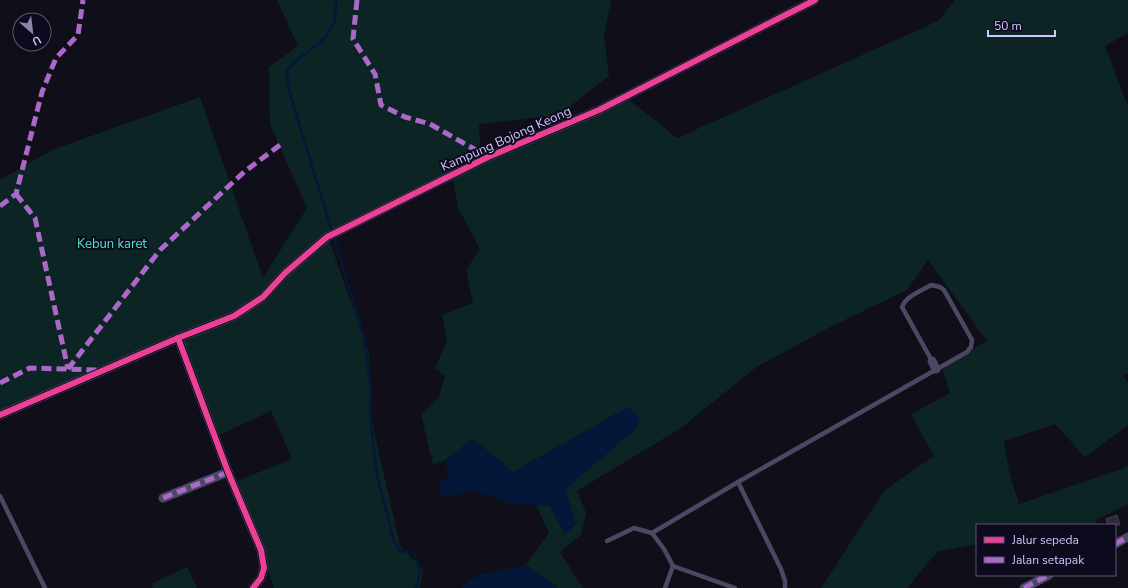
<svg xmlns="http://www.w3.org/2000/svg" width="1128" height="588" font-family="'Nunito Sans',sans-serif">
  <rect width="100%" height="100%" fill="#100e19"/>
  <g fill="#0d2425">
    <polygon points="277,0 611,0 604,36 609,76 559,115 479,124 481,163 628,99 677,138 938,21 955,0 1128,0 1128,33 1105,46 1128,107 1128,373 1123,375 1128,383 1128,425 1085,457 1055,424 1004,441 1010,476 1019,504 1122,469 1128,465 1128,504 1096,520 1097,525 977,525 977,544 937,552 907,588 821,588 885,490 934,456 911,414 950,393 942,367 987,341 928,260 907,290 830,327 755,368 681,428 577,491 586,513 581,535 560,552 583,588 557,588 555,585 526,565 549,533 536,505 550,506 565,533 576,524 565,489 637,428 628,407 513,472 473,439 445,460 433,465 421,415 439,397 445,376 435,368 447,340 442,315 473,303 466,270 480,249 458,208 453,177 328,237 369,353 372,422 400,546 423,569 420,588 274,588 235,482 292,459 271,411 215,437 179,335 0,410 0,180 52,150 200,97 263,278 307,208 270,124 269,67 298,46"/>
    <polygon points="187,567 197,588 153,588 151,584"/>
  </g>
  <g fill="#051738">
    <polygon points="628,407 640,418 637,428 565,489 576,524 565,534 550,506 510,504 474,490 442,498 438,485 449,476 445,460 473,439 513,472"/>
    <polygon points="526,565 555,585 557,588 461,588 478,575"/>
  </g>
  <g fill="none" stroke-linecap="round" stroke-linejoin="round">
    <polyline stroke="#051738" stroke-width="2.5" points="336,0 335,21 325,38 296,61 287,71 288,87 364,337 371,389 370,415 377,476 390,525 393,539 400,551 411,552 414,554 417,560 420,573 416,588"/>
  </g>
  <polygon fill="#2e2a3d" stroke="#433f58" points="1117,515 1120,525 1108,525 1106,519"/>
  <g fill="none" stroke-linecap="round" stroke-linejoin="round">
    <g stroke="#4a4863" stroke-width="4.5">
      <polyline points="738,482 781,569 785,581 785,588"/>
      <polyline points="0,496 45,588"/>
      <polyline points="607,541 634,528 652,533"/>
      <polyline points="673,566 735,588"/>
      <path d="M665,588L673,566L664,549L652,533L738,482L967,352L971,347L972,340L944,290L940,287L931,285C921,291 906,296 902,307L932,361"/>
    </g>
    <g stroke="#4a4863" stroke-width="9">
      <polyline points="178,338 228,472 261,550 264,568 261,578 253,588"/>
      <polyline points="932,361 936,369"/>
      <polyline points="0,415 178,338 234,316 263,297 285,273 327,237 488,157 599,110 815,0"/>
      <polyline points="163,498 228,472"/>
      <polyline points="1115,544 1128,537"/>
      <polyline points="1024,588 1049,575"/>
    </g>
    <g stroke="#ac68c9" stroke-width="5" stroke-dasharray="10 5" stroke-linecap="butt">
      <polyline points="357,0 353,39 375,74 381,105 405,117 430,124 488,157"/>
      <polyline points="16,194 35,218 68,369"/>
      <polyline points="0,206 16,194 42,92 56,58 78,35 83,0"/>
      <polyline points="68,369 160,250 244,172 280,145"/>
      <polyline points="0,383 30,368 97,370"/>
      <polyline points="163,498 228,472"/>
      <polyline points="1115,544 1128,537"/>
      <polyline points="1024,588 1049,575"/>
    </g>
    <g stroke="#0d0a1d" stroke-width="8">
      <g id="cycleway">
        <polyline points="178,338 228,472 261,550 264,568 261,578 253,588"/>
        <polyline points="0,415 178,338 234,316 263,297 285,273 327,237 488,157 599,110 815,0"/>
      </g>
    </g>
    <use href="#cycleway" stroke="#ea4096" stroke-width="6"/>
  </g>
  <g text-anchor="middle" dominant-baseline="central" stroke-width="4" stroke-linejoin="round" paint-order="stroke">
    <g font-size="13" fill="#cdc6ff" stroke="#0d0a1d">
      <text transform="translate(506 139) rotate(-24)">Kampung Bojong Keong</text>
    </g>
    <g font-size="13" fill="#48e9c3" stroke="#0d0a1d">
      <text x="112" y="244">Kebun karet</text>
    </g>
  </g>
  <rect x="976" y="524" width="140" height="52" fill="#0d0a1d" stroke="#5a5577"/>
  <rect x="984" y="537" width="20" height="6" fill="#ea4096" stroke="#5a5577"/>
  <text x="1012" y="544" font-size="12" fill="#cdc6ff">Jalur sepeda</text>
  <rect x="984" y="557" width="20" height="6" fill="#ac68c9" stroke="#5a5577"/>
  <text x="1012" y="564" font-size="12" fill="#cdc6ff">Jalan setapak</text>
  <g transform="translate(32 32) rotate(152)"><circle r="19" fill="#0d0a1d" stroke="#5a5577"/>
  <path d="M0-3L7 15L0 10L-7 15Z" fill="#8b86ae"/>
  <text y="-6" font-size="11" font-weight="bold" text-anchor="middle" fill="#cdc6ff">U</text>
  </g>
  <path d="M988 30v6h67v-6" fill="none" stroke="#cdc6ff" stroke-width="2"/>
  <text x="994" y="30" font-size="12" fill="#cdc6ff" stroke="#0d0a1d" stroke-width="3" paint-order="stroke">50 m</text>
</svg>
